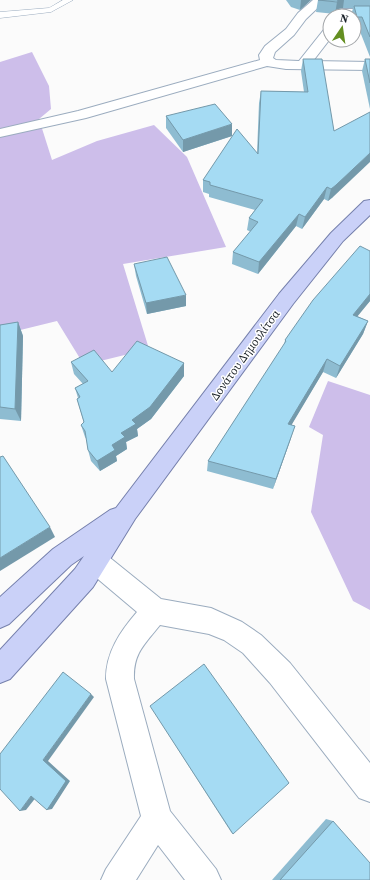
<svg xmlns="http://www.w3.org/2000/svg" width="370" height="880" font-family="'Source Serif 4',serif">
  <rect width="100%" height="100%" fill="#fbfbfb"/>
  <g fill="#cdbeea">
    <polygon points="32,52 49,86 51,109 39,119 52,160 97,141 154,125 187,157 226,247 123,264 149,349 84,365 57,321 0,335 0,62"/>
    <polygon points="328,381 370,395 370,610 353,601 311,512 323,435 309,427"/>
  </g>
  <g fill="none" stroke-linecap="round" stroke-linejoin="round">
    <g stroke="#9bacbf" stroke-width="1">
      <polygon id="lane" points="63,0 73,0 51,12 0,18 0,12 49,8"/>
    </g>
    <g stroke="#9bacbf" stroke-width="2">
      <g id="street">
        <polygon points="313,0 326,0 306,19 294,35 275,52 273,58 276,60 299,61 326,27 330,26 330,39 313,61 370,62 370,70 286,69 267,66 86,118 0,137 0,129 78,111 260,60 259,55 265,46 286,29 298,13"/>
        <polygon points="343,9 370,9 370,17 335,16 339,10"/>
        <path d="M95,549L104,553L161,599L211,608L242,622L261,635L290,663L370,763V802L359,798L270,683L243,653L224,640L209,634L160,625C145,644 133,653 134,679L170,811L216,869L221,880H185L158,845L136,880H101L106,869L141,816L106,679C106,652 120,632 137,612L86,569L83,561L86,553Z"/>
      </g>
    </g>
    <g stroke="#7680ac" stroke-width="2">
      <polygon id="primary" points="370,200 370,215 343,241 293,304 135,519 93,587 10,679 0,683 0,650 75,569 84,556 71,565 9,624 0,628 0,597 53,549 110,510 116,508 279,294 331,233 364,201"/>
    </g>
    <use href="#lane" fill="#fff" fill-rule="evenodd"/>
    <use href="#street" fill="#fff" fill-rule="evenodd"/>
    <use href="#primary" fill="#cad1f8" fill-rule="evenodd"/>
  </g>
  <g fill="#8ebcd1">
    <polygon points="286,0 311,0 300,10 291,7"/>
    <polygon points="318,0 370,0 370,57 359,29 354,29 354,16 351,16 353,8 343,8 338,9 335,14 316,12"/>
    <polygon points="303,59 334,131 333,197 328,201 324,199 302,229 296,226 258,274 232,264 233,252 251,232 247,230 249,218 255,210 209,197 209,194 203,192 203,180 257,153 259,103 261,91 304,92 301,71"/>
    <polygon points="365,59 370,59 370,109 362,71"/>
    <polygon points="166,116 232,136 183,152 166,128"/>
    <polygon points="370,251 370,301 357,316 368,321 363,334 336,378 323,372 291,425 291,438 273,489 207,471 208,461 284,345 285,340"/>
    <polygon points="134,264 186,306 147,314 136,276"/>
    <polygon points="18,322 23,336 21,421 0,419 0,325"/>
    <polygon points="71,362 112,372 184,376 151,419 137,429 138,436 126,442 127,449 116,456 117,461 100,471 91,461 88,450 87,440 85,437 81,425 84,423 77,399 78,398 75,388 83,384 74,374"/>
    <polygon points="150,706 233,834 231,832 152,709"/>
    <polygon points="326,819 333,821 370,880 272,880"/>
  </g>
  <g fill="#7499aa">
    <polygon points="301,0 311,0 300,10"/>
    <polygon points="338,0 344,0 343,8 338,9 335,14 337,2"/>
    <polygon points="232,124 232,136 183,152 183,140"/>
    <polygon points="370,153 370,162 333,197 328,201 331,189"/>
    <polygon points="327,187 324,199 302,229 305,217"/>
    <polygon points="299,214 296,226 258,274 259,262"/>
    <polygon points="370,294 370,301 348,328 353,315"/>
    <polygon points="186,295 186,306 147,314 146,303"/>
    <polygon points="368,321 363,334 336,378 340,366"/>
    <polygon points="18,322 23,336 21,421 15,409"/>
    <polygon points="327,359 323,372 285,436 288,424"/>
    <polygon points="184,363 184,376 151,419 137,429 138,436 126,442 127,449 116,456 117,461 100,471 97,461 112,445 121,433 132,420"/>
    <polygon points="295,426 291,438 273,489 276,479"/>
    <polygon points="50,527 55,537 0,571 0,558"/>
    <polygon points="91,694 94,697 48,761 70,781 52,809 47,810 43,760"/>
    <polygon points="31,796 37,796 26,810 20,811"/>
  </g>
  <g fill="#a5dbf3" stroke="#7499aa">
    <polygon points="318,0 338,0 337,2"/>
    <polygon points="354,6 370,6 370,37 362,17 357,17"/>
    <polygon points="303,59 322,59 334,131 370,112 370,153 336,185 331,189 327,187 305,217 299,214 259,262 233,252 258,222 249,218 263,200 210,185 210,182 203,180 237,129 258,154 261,91 308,92"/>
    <polygon points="365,59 370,59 370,83"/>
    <polygon points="215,104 232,124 183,140 166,116"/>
    <polygon points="360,246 370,251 370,294 353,315 368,321 340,366 327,359 288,424 295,426 276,479 208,461 286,341 285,340 313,300"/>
    <polygon points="167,257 186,295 146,303 134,264"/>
    <polygon points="18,322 15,409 0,407 0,325"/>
    <polygon points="137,341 184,363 150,407 132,420 136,424 121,433 125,437 112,445 115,450 97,461 88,450 85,431 81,425 84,422 77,399 80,397 75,388 88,381 71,362 94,350 112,372"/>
    <polygon points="3,456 50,527 0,558 0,457"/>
    <polygon points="204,664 289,783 233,834 150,706"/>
    <polygon points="63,672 91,694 43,760 66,781 47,810 31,796 20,811 0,789 0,754"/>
    <polygon points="333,821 370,863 370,880 280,880"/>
  </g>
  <g text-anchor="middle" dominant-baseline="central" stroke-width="3" stroke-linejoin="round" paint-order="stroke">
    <g font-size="12" fill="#1a2128" stroke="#fff">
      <text transform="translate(245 355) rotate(-54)">Δονάτου Δημουλίτσα</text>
    </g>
  </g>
  <g transform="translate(342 28) rotate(13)"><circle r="19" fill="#ffffff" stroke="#a3a6a9"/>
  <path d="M0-3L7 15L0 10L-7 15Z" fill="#648f21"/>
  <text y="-6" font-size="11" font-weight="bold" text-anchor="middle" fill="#1a2128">N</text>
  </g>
</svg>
